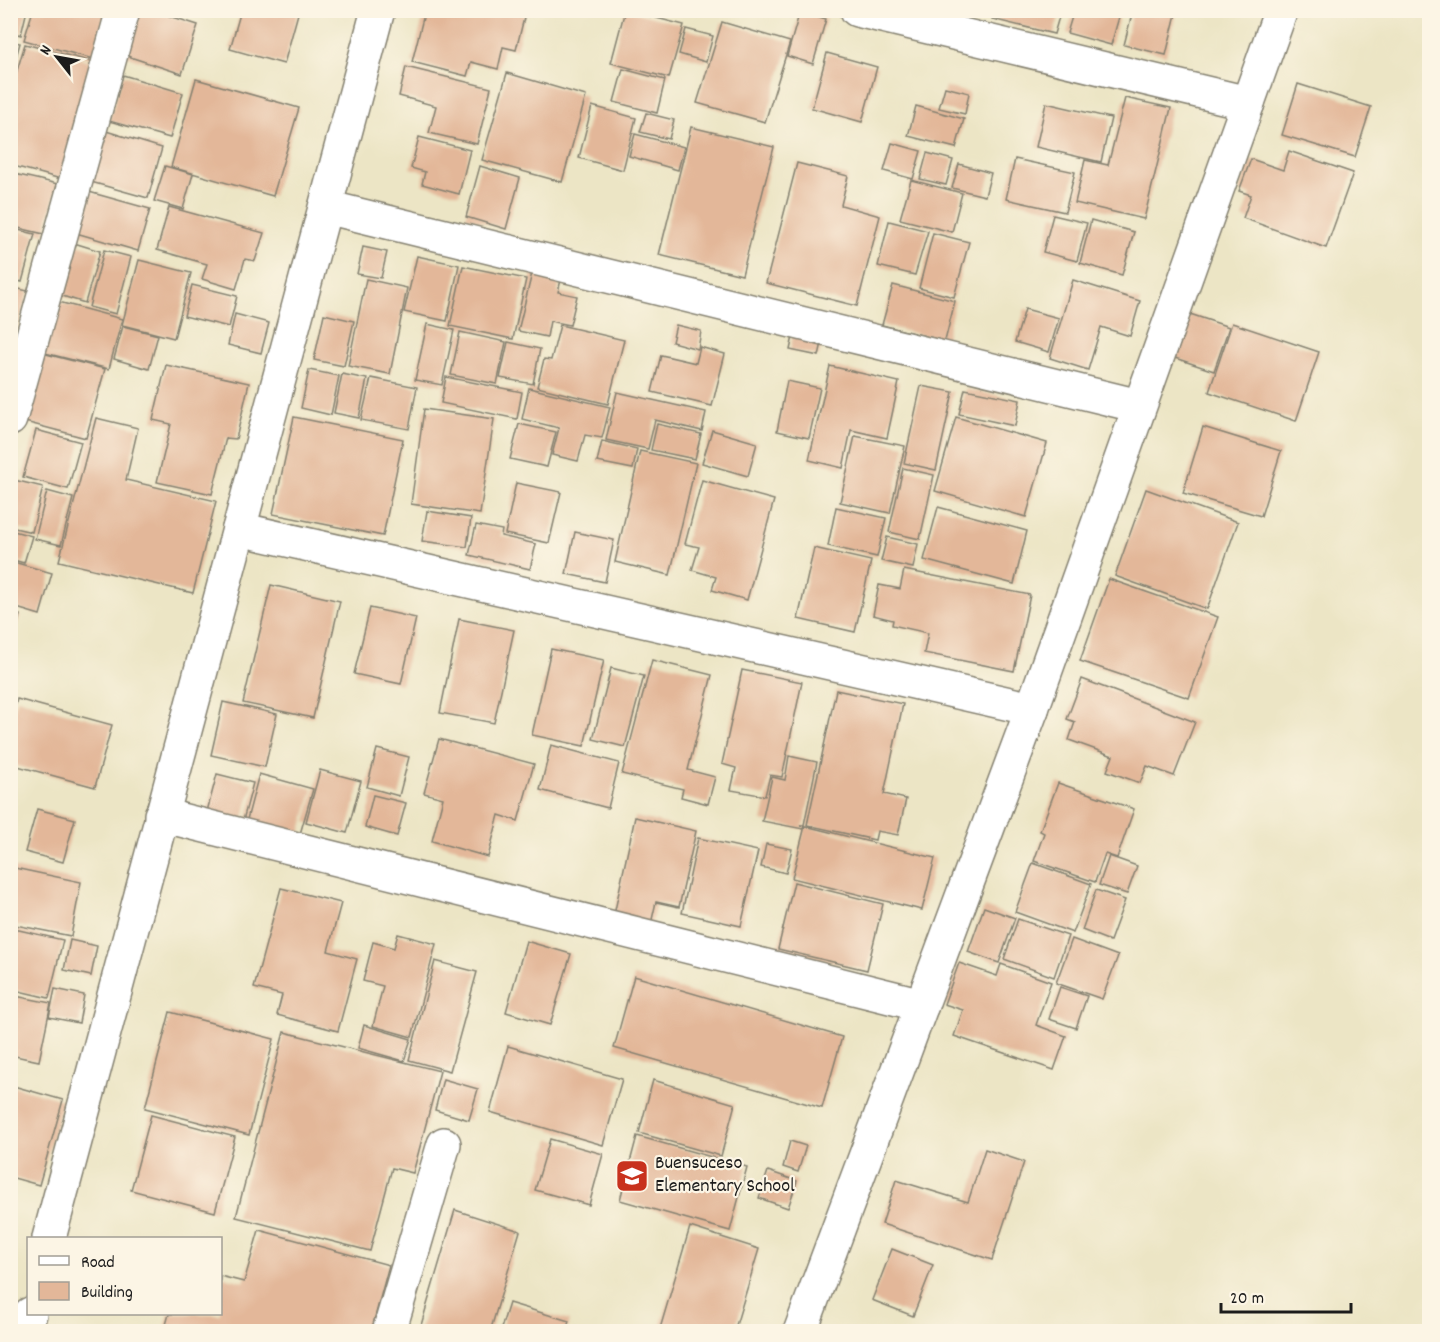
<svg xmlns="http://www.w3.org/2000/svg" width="1440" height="1342" font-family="Dekko,sans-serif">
  <rect width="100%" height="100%" fill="#fcf5e5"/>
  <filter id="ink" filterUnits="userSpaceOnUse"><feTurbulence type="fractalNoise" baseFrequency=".0167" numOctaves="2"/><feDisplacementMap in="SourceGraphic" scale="12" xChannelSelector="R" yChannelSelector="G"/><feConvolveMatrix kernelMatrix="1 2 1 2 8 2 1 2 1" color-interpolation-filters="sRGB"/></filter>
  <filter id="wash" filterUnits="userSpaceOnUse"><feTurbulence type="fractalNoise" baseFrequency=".008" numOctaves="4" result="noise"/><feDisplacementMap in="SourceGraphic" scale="24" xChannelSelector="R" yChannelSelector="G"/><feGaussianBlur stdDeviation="1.35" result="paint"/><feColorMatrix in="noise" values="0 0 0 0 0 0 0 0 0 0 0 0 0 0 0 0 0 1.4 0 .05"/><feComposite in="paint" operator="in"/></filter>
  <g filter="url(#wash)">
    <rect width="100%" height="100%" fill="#ece5c5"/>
    <g id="blocks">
      <g fill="#e3b799">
        <polygon points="10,10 27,10 21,35 10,32"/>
        <polygon points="33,10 107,10 93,59 24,40"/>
        <polygon points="139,10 151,10 198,25 182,74 124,55"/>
        <polygon points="241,10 299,10 284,64 230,49"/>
        <polygon points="425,10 526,10 516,50 503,47 498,69 471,62 467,76 412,62"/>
        <polygon points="625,10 684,25 669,78 611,63"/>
        <polygon points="994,10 1061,10 1054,34 992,19"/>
        <polygon points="1074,10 1121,10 1111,45 1067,33"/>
        <polygon points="1133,10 1177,10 1166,55 1124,45"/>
        <polygon points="800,11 826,19 813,64 787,56"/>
        <polygon points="722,22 790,42 765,122 697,103"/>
        <polygon points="686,29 713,36 706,62 679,54"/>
        <polygon points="10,41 20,43 11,75 10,75"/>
        <polygon points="25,44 93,62 61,179 10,165 10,94"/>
        <polygon points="827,53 877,67 862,122 812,108"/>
        <polygon points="406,67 491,88 477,144 429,133 436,106 399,96"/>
        <polygon points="623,69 665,80 657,113 614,102"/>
        <polygon points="507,73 586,96 562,182 482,160"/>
        <polygon points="123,75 183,93 170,138 109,121"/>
        <polygon points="196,79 299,108 273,196 171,167"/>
        <polygon points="1298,84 1371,107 1355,157 1282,135"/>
        <polygon points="945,87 969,93 965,114 939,108"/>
        <polygon points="1125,98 1171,108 1144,219 1075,203 1085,160 1108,165"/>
        <polygon points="1046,103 1111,118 1101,162 1036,147"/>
        <polygon points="592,106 636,118 623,170 579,158"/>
        <polygon points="916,106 964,119 956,148 908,136"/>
        <polygon points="646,113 674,120 669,139 640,132"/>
        <polygon points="691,127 774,147 742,275 659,255"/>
        <polygon points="106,131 162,148 148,198 91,182"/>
        <polygon points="635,134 684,147 678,170 629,156"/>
        <polygon points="419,137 470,150 459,194 422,184 425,172 411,168"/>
        <polygon points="892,143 921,151 913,179 884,171"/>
        <polygon points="1289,151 1353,173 1326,248 1243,218 1251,195 1239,191 1251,159 1283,170"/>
        <polygon points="927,153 953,160 946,185 920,179"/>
        <polygon points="1015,159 1075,172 1065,212 1006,199"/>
        <polygon points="797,163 848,176 841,205 880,216 857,306 766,283"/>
        <polygon points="959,164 991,173 985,196 952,188"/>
        <polygon points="165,166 193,174 183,209 154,201"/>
        <polygon points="480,166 520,178 506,229 466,217"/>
        <polygon points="10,173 58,184 44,234 10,226"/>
        <polygon points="911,180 962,193 952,232 900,219"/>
        <polygon points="89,192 150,209 138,251 76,233"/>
        <polygon points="169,207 264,233 255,261 245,259 236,289 202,279 207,264 157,250"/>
        <polygon points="1053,215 1087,223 1077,261 1043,252"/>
        <polygon points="1091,220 1134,232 1122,275 1080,263"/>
        <polygon points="889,221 928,231 915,275 878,266"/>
        <polygon points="10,228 35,234 22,282 10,279"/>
        <polygon points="933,233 969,242 954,297 919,288"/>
        <polygon points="74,243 100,251 85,303 59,295"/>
        <polygon points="363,247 387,252 381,278 357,274"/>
        <polygon points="104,250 131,257 116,314 89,307"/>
        <polygon points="417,256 459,265 447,321 404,312"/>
        <polygon points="139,260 191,273 174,338 122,325"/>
        <polygon points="463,266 526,279 513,339 450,326"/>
        <polygon points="532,273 561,280 558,292 577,296 570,325 550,321 547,337 518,331"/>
        <polygon points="366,279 407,288 390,374 348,366"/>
        <polygon points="1073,280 1140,301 1130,336 1101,327 1088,370 1050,358"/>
        <polygon points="192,285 237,296 229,327 184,316"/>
        <polygon points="893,285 955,301 945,341 882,325"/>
        <polygon points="10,287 28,291 11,353 10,353"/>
        <polygon points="55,301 122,319 109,369 41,352"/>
        <polygon points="1025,309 1059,318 1049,352 1015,342"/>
        <polygon points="235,314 269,323 261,353 228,345"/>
        <polygon points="324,314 354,321 344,366 314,360"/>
        <polygon points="1190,314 1229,327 1214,371 1175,358"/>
        <polygon points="1232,323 1319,352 1296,421 1209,392"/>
        <polygon points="427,324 454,330 442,385 415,380"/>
        <polygon points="560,325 624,340 608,404 537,387 544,359 551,360"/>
        <polygon points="676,325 701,331 698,349 672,342"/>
        <polygon points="123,326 158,335 149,369 114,359"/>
        <polygon points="460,332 506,342 497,384 451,375"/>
        <polygon points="794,332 823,338 819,356 790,350"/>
        <polygon points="508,342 540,349 533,384 500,378"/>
        <polygon points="700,347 725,354 712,406 652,392 661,355 696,363"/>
        <polygon points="42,353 105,369 86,438 25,422"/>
        <polygon points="166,365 249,383 236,439 226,438 212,494 157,482 171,424 153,420"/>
        <polygon points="830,366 899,382 887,438 851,430 843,468 809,460"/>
        <polygon points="309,370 339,376 331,415 301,408"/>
        <polygon points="342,374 367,379 359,418 334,413"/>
        <polygon points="446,377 522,392 517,419 441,403"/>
        <polygon points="371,378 417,387 409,429 361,420"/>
        <polygon points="787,381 820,388 809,438 777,431"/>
        <polygon points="921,386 953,392 936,470 904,463"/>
        <polygon points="529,388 610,407 602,438 585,435 578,461 552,455 559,428 522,419"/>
        <polygon points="965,389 1020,400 1015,426 959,414"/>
        <polygon points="617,392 706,412 702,431 655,420 648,449 606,440"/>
        <polygon points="424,409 494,419 480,514 411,504"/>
        <polygon points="294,417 403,439 383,536 273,514"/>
        <polygon points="956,417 1047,443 1026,517 935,491"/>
        <polygon points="96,418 138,428 126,480 216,501 193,593 59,561"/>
        <polygon points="519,424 556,432 547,467 510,459"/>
        <polygon points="657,424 701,434 695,459 651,450"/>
        <polygon points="1203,427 1281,451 1261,516 1183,493"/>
        <polygon points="36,430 81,442 68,489 23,477"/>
        <polygon points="712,430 757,443 748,476 702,463"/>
        <polygon points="855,436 905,446 890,513 840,502"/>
        <polygon points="602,441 637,449 633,469 597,462"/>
        <polygon points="640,451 696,463 670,575 615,562"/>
        <polygon points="903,468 934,475 920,539 889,532"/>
        <polygon points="10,479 43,487 32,532 10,527"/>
        <polygon points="702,480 774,500 747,600 712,590 716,577 692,570 699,547 685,544"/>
        <polygon points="516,483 561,492 549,543 505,534"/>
        <polygon points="1146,489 1238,522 1207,609 1115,576"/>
        <polygon points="47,491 73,498 61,545 35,539"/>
        <polygon points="836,507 886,518 877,557 828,546"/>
        <polygon points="938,507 1027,531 1014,584 924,560"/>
        <polygon points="427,511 471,518 467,547 422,541"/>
        <polygon points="476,525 502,530 501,536 536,544 530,569 469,555"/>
        <polygon points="10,530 32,536 24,563 10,559"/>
        <polygon points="575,532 614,540 605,582 566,574"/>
        <polygon points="887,537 918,544 913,568 881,561"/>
        <polygon points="814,548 871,561 855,632 798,619"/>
        <polygon points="10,561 52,573 40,615 10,606"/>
        <polygon points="904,570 1030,595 1014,671 924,653 928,633 892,625 893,620 873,615 879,585 900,589"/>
        <polygon points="1109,579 1218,617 1189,698 1080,661"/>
        <polygon points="271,585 340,601 313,718 243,703"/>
        <polygon points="370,608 416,618 401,684 354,674"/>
        <polygon points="10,613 20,615 11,646 10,646"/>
        <polygon points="459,619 514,630 494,723 440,713"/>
        <polygon points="551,649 604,660 584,746 532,735"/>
        <polygon points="652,660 712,675 688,770 715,777 708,804 681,797 683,789 622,774"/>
        <polygon points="611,668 644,676 625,747 593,739"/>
        <polygon points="742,670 802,682 782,777 770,775 765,796 731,790 736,768 722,764"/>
        <polygon points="1082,679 1195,722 1174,776 1147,766 1140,783 1107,771 1113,756 1069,740 1075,722 1067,719"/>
        <polygon points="836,690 903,704 884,794 906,799 898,835 877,831 875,840 807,825"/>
        <polygon points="17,699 112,725 95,787 10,764 10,725"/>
        <polygon points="223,702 277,714 265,767 211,755"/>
        <polygon points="439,739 534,764 518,821 499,815 488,857 432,841 443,798 424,793"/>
        <polygon points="551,745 619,763 608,808 540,790"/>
        <polygon points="377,749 409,757 399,796 367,787"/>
        <polygon points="789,756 817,762 804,825 800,825 804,826 803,829 762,821 772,777 785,780"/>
        <polygon points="320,770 361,781 347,833 306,822"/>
        <polygon points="217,774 253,783 241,828 205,819"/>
        <polygon points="259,774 313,789 298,841 245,827"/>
        <polygon points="1058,783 1134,809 1117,858 1105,854 1095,882 1034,861 1044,833 1040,831"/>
        <polygon points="373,795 406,803 397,836 365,827"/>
        <polygon points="37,809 75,819 63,862 25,852"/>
        <polygon points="635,817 696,831 679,907 656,902 651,924 614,915"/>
        <polygon points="805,826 935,858 922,910 792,878"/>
        <polygon points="698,838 758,851 741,926 682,913"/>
        <polygon points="766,844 792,849 786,873 761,867"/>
        <polygon points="1109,856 1137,866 1127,894 1099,885"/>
        <polygon points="1033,863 1091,884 1073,933 1015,912"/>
        <polygon points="10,867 81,882 71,936 10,924"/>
        <polygon points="794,882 883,904 867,970 778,949"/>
        <polygon points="281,888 341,903 328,951 357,959 338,1031 277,1015 282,995 254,988"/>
        <polygon points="1096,890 1125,900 1110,941 1082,930"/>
        <polygon points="984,907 1015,918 999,963 968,952"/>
        <polygon points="1018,919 1068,936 1054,977 1004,959"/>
        <polygon points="10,928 63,940 49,998 10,989"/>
        <polygon points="398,934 436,944 412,1037 373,1026 383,986 363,981 373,942 394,948"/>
        <polygon points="1072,939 1118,956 1102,999 1056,983"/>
        <polygon points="70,940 97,946 91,976 64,970"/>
        <polygon points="526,941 571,954 550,1025 506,1012"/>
        <polygon points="435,961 477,972 450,1071 409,1060"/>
        <polygon points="959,963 997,976 1001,964 1051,982 1036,1025 1066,1036 1054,1070 954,1036 963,1010 944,1004"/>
        <polygon points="634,976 842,1037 822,1108 614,1048"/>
        <polygon points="1060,987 1087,996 1076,1028 1049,1019"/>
        <polygon points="55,989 84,995 79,1023 49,1017"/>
        <polygon points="10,995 51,1003 39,1061 10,1055"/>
        <polygon points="170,1012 274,1039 249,1135 145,1108"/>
        <polygon points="364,1025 411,1039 404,1061 358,1048"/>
        <polygon points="284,1032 440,1071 413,1173 392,1168 370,1251 236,1217"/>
        <polygon points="508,1046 622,1079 603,1145 490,1112"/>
        <polygon points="443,1079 478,1089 469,1120 435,1110"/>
        <polygon points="653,1080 735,1104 721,1156 639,1133"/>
        <polygon points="10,1085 63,1100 39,1185 10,1177"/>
        <polygon points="151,1115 235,1137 215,1212 131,1190"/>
        <polygon points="637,1136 747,1167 730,1231 620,1200"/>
        <polygon points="550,1139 603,1154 589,1205 535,1190"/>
        <polygon points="790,1141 806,1146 798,1172 783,1167"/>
        <polygon points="985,1149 1024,1162 992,1260 882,1224 896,1180 968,1202"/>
        <polygon points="768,1171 797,1181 788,1208 759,1198"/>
        <polygon points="455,1210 520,1231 490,1332 419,1332"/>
        <polygon points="690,1227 759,1249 734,1332 659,1332"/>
        <polygon points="259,1230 389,1265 371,1332 164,1332 169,1314 220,1314 220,1276 244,1282"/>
        <polygon points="892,1249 933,1265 913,1316 872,1300"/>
        <polygon points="509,1303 569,1321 566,1332 500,1332"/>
      </g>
    </g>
  </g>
  <g filter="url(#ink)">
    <use href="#blocks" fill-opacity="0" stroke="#848070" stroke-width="1.5"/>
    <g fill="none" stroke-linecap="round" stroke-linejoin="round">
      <g stroke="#848070" stroke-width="36">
        <g id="street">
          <polyline points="857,10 1248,103"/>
          <polyline points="326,207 1139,406"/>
          <polyline points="10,419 123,10"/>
          <polyline points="239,529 1032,709"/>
          <polyline points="161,815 922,1005"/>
          <polyline points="49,1238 378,10"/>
          <polyline points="25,1332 30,1314"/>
          <polyline points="389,1332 444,1144"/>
          <polyline points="800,1332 1032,709 1281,10"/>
        </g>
      </g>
      <use href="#street" stroke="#fff" stroke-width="33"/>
    </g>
  </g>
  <defs>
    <g id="school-square" transform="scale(1.725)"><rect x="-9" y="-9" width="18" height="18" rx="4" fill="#c8321e" stroke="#fcf5e5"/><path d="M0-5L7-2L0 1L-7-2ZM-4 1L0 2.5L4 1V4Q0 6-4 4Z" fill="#fff"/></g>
  </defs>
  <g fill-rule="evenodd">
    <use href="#school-square" x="632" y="1176"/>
  </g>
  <g text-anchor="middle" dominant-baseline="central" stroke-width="4.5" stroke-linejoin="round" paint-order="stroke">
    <g font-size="20" fill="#1c1c1c" stroke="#fcf5e5" text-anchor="start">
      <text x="655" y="1164">Buensuceso<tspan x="655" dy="23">Elementary School</tspan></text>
    </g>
  </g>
  <rect width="1440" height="1342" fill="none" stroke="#fcf5e5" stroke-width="36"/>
  <rect x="27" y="1237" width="195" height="78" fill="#fcf5e5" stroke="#a29e95" stroke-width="1.5"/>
  <rect x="39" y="1256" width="30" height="9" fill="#ffffff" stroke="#a29e95" stroke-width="1.5"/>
  <text x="81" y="1267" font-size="18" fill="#1c1c1c">Road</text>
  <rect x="39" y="1282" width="30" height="18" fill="#e3b799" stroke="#a29e95" stroke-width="1.5"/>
  <text x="81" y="1297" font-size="18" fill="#1c1c1c">Building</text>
  <g transform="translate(57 57) rotate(301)" stroke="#fcf5e5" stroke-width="4.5" paint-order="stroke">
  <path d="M0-4.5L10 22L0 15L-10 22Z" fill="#1c1c1c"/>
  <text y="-9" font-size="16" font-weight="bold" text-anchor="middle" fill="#1c1c1c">N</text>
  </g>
  <path d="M1221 1303v9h130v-9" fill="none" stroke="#1c1c1c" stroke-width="3"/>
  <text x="1230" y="1303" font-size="18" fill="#1c1c1c" stroke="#fcf5e5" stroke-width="4.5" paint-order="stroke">20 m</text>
</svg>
